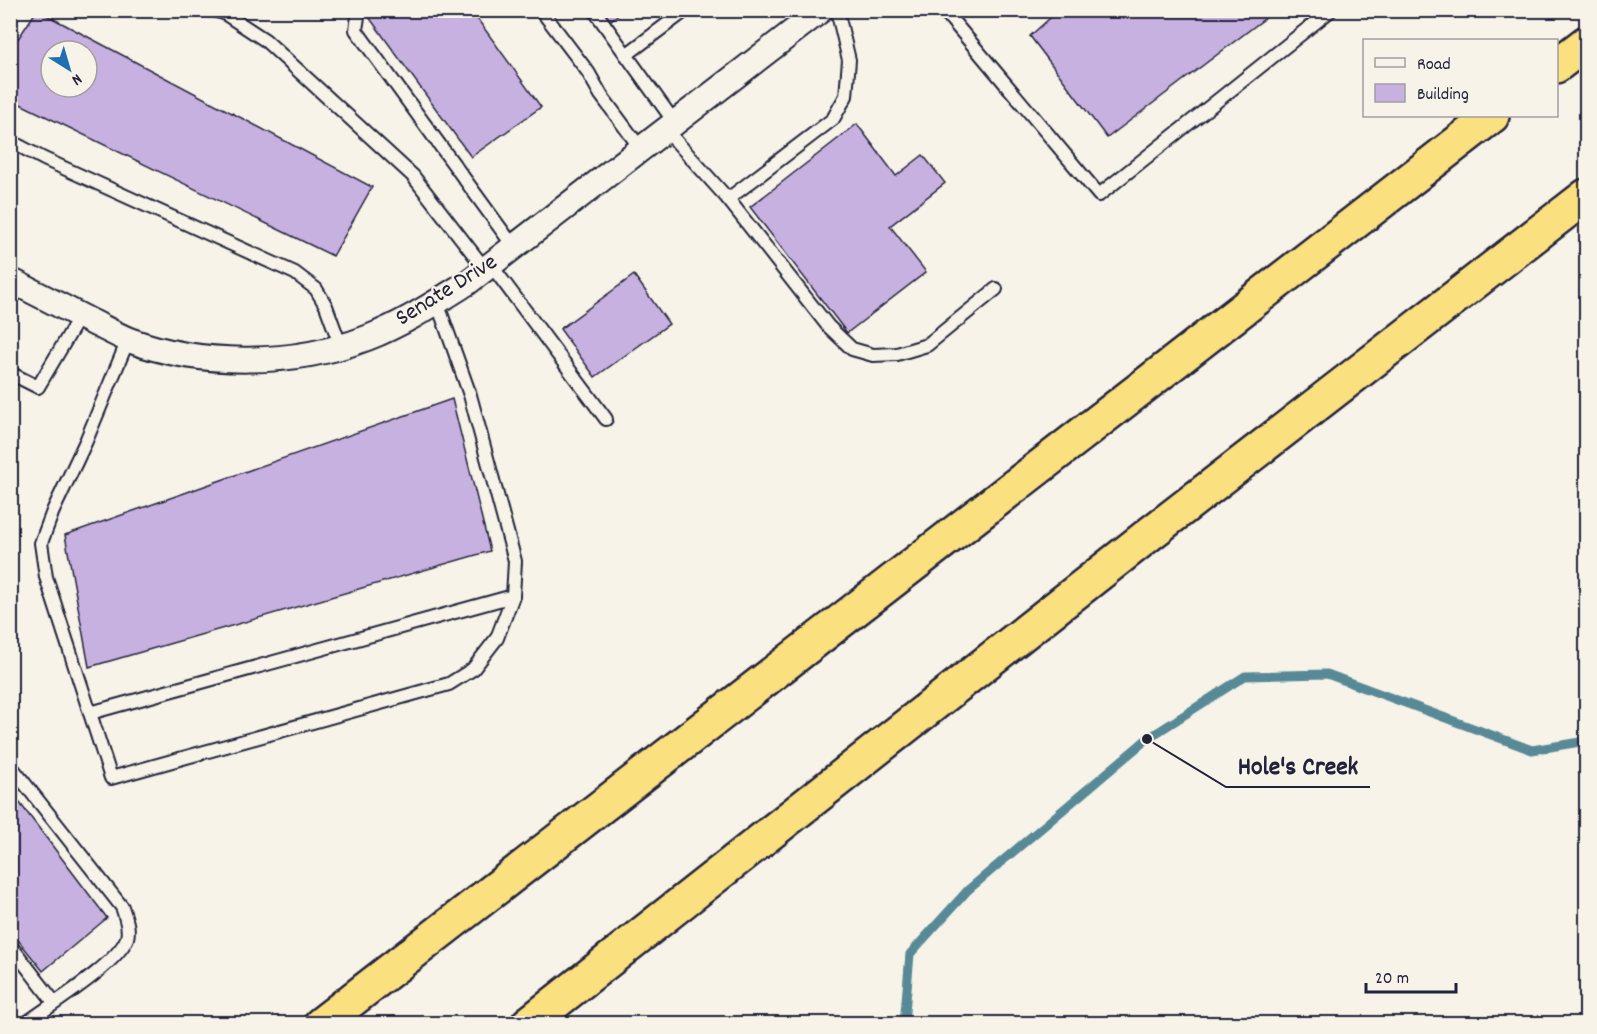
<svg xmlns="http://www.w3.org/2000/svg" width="1597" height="1034" font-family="Dekko,sans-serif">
  <rect width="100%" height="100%" fill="#f7f3e8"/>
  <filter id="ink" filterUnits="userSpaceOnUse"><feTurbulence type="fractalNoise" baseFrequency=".0167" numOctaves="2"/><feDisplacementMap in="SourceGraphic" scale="12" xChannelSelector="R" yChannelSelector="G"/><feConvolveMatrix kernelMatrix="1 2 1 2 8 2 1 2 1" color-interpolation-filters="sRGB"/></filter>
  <g filter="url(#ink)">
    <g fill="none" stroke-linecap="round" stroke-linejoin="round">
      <polyline stroke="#598997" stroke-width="9" points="904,1024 910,954 968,890 1147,739 1245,676 1327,674 1532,750 1586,741"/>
    </g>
    <g fill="#c7b1e1" stroke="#22223b" stroke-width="1.5" fill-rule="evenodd">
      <path d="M37,10L372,187L333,256L10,99V51ZM51,51H87V87H51Z"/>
      <polygon points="370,10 471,10 541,107 471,157 366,13"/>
      <polygon points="603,10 624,10 610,21"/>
      <polygon points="1059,10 1276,10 1107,138 1030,36"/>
      <polygon points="857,124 896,176 923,155 945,183 890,226 926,272 847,333 750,207"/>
      <polygon points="634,275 669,324 595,377 560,329"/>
      <polygon points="452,399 490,551 89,667 65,535"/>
      <polygon points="10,790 107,918 43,971 10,930"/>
    </g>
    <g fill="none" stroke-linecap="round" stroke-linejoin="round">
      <g stroke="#22223b" stroke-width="16">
        <g id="lane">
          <polyline points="212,10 224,13 265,40 413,176 485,269"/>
          <polyline points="359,10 356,30 514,247"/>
          <polyline points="541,10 588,72 601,95 641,149"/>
          <polyline points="594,10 675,123"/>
          <polyline points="941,10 946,13 1099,195 1331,10"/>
          <polyline points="626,55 686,10"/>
          <polyline points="666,130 728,199 833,119 846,96 849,60 837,10"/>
          <polyline points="10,141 44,159 295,273 316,289 326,306 341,347"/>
          <polyline points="728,199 828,326 852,349 873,355 897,354 927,345 996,289"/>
          <polyline points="491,265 606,419"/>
          <polyline points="128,340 86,441 53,511 41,543 46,577 111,778 449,684 473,669 497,638 513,596 515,561 470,395 437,302"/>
          <polyline points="10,373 38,387 80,316"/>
          <polyline points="90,713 513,596"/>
          <path d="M10,765L122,907C125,916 130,928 127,938C118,964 49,1006 25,1024"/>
          <polyline points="10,945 54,1002"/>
        </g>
      </g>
      <g stroke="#22223b" stroke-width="28">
        <path id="street" d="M10,280C38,294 65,308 92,322C104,328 117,335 129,340C202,367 295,366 367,338C403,324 435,303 467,283L821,10"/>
      </g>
      <g stroke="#22223b" stroke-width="38">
        <g id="highway">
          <polyline points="1556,66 1586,43"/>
          <polyline points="321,1024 1492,116"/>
          <polyline points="528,1024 1147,536 1586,196"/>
        </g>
      </g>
      <use href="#lane" stroke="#f7f3e8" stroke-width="12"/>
      <use href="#street" stroke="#f7f3e8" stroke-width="24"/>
      <use href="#highway" stroke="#fbe080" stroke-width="33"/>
    </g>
  </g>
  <g text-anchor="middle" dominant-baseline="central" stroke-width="4.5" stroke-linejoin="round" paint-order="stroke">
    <g font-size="24" fill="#22223b" stroke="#f7f3e8">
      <text transform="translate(447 291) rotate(-32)">Senate Drive</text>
    </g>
  </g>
  <path fill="none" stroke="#22223b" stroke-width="2" d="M1147 739L1226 787H1370"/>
  <circle fill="#22223b" stroke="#f7f3e8" stroke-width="2" cx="1147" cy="739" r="6"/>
  <g font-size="26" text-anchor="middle" font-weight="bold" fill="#22223b" stroke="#f7f3e8" stroke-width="4.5" stroke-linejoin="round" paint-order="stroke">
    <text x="1298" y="774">Hole's Creek</text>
  </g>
  <rect width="1597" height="1034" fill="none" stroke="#f7f3e8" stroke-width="36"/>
  <rect x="18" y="18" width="1561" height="998" fill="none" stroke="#22223b" stroke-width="2" filter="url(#ink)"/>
  <rect x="1363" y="39" width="195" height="78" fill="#f7f3e8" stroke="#a29fa3" stroke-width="1.5"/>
  <rect x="1375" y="58" width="30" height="9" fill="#f7f3e8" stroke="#a29fa3" stroke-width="1.5"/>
  <text x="1417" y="69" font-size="18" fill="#22223b">Road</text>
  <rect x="1375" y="84" width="30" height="18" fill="#c7b1e1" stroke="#a29fa3" stroke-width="1.5"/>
  <text x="1417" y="99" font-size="18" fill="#22223b">Building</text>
  <g transform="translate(69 69) rotate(143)"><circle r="28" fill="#f7f3e8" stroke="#a29fa3" stroke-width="1.5"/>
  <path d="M0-4.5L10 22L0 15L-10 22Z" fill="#1f6fb2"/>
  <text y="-9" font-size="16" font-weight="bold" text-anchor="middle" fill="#22223b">N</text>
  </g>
  <path d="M1366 983v9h90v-9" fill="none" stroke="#22223b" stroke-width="3"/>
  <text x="1375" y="983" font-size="18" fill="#22223b" stroke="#f7f3e8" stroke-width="4.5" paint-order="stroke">20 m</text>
</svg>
